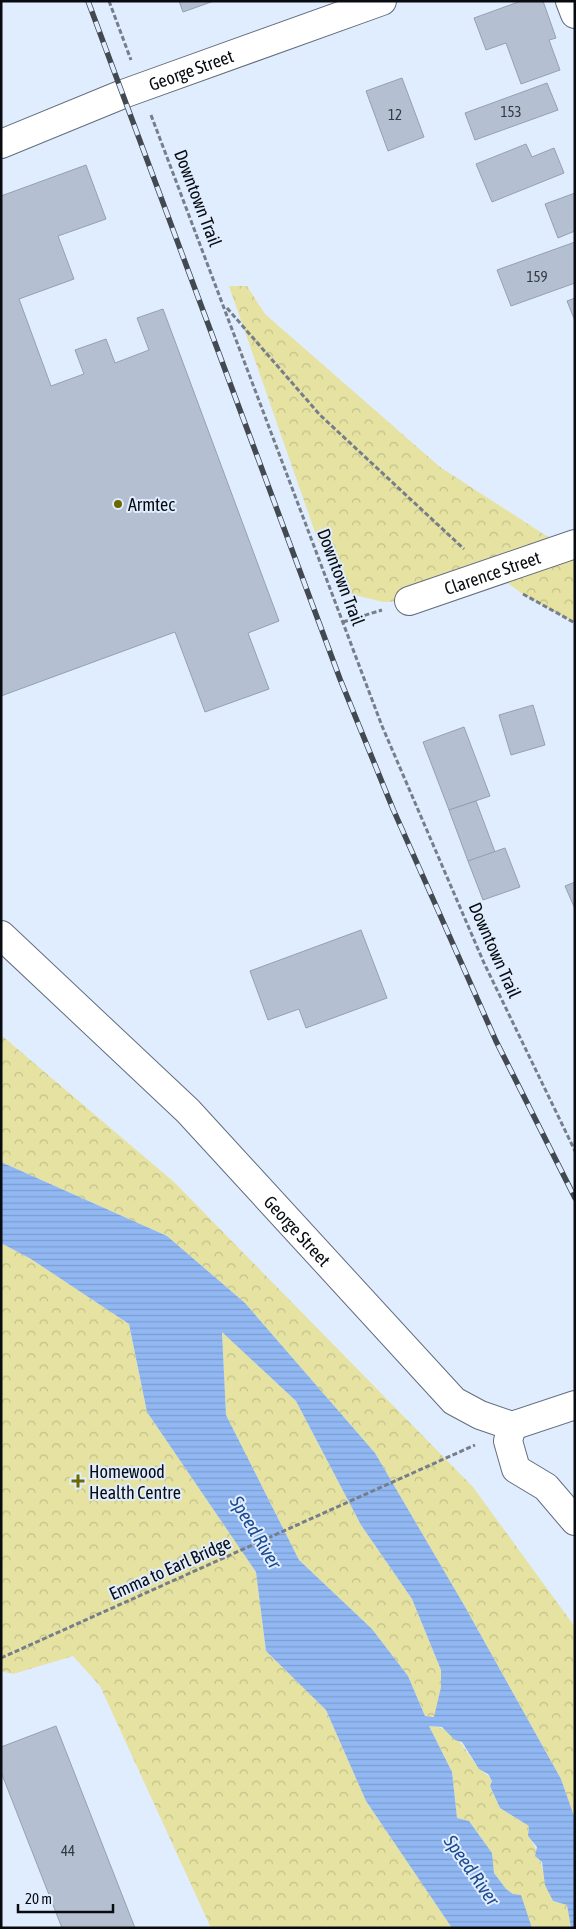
<svg xmlns="http://www.w3.org/2000/svg" width="576" height="1929" font-family="'Asap Condensed',sans-serif">
  <defs>
    <pattern id="forest-crowns" width="20" height="18" patternUnits="userSpaceOnUse" patternTransform="scale(1.25)"><rect width="20" height="18" fill="#e5e2a2"/><path d="M2 6a3 3 0 1 1 6 0M12 15a3 3 0 1 1 6 0" fill="none" stroke="#c3c18a"/></pattern>
    <pattern id="water-rules" width="6" height="5" patternUnits="userSpaceOnUse" patternTransform="scale(1.25)"><rect width="6" height="5" fill="#91b8f3"/><path d="M0 2.5h6" fill="none" stroke="#7c9dcf"/></pattern>
  </defs>
  <rect width="100%" height="100%" fill="#e0edff"/>
  <g fill="url(#forest-crowns)">
    <polygon points="229,286 247,286 265,314 440,467 545,535 575,549 575,623 524,595 494,573 409,601 383,602 347,593 317,538"/>
    <polygon points="1,1035 174,1182 473,1487 575,1627 575,1819 561,1779 464,1605 375,1453 245,1303 167,1236 1,1162"/>
    <polygon points="1,1243 31,1259 129,1324 147,1412 256,1572 266,1651 326,1710 366,1801 452,1928 211,1928 100,1686 73,1656 13,1674 1,1671"/>
    <polygon points="222,1331 296,1401 361,1525 412,1599 441,1670 441,1687 435,1717 425,1716 408,1676 372,1629 299,1560 226,1415"/>
    <path d="M429,1726C456,1727 463,1748 478,1767C483,1773 488,1774 492,1781L490,1786L500,1808L529,1826L528,1836C544,1856 542,1880 553,1901L567,1905L571,1928H532L527,1913L513,1894L506,1889L494,1873L492,1853L469,1821L457,1818L452,1772Z"/>
  </g>
  <path fill="url(#water-rules)" fill-rule="evenodd" d="M1,1162L167,1236L245,1303L375,1453L464,1605L561,1779L575,1819V1928H571L567,1905L553,1901L545,1885L542,1862L535,1856L537,1847L528,1836L529,1826L500,1808L490,1786L492,1781L488,1774L479,1769L462,1742L455,1740L442,1727L429,1726L452,1772L457,1818L469,1821L492,1853L494,1873L506,1889L513,1894L521,1895L532,1928H452L366,1801L326,1710L266,1651L256,1572L147,1412L129,1324L31,1259L1,1243ZM222,1332L296,1401L361,1525L412,1599L441,1670V1687L434,1717L425,1716L408,1676L372,1629L299,1560L226,1415Z"/>
  <g fill="#b4c0d2" stroke="#95a0b1">
    <polygon points="179,1 214,1 183,12"/>
    <polygon points="521,1 543,1 556,38 549,40 560,70 521,84 506,43 486,50 474,18"/>
    <polygon points="402,78 424,137 388,151 366,91"/>
    <polygon points="547,83 558,110 475,140 465,113"/>
    <polygon points="526,144 532,157 554,148 564,173 492,202 476,164"/>
    <polygon points="86,165 106,219 58,236 74,279 19,299 51,386 84,374 75,350 106,339 115,363 149,350 137,318 163,309 279,621 248,633 269,689 205,712 175,632 1,696 1,196"/>
    <polygon points="575,193 575,231 558,238 545,204"/>
    <polygon points="575,242 575,283 511,306 497,270"/>
    <polygon points="575,298 575,321 567,301"/>
    <polygon points="533,705 545,745 511,755 499,715"/>
    <polygon points="464,727 490,796 449,810 423,742"/>
    <polygon points="476,801 495,852 468,861 449,810"/>
    <polygon points="505,848 520,887 483,900 468,861"/>
    <polygon points="575,882 575,909 565,886"/>
    <polygon points="361,930 387,998 306,1028 299,1009 268,1020 250,971"/>
    <polygon points="56,1726 135,1928 62,1928 1,1772 1,1747"/>
  </g>
  <g fill="none" stroke-linecap="round" stroke-linejoin="round">
    <g stroke="#636d7d" stroke-width="30">
      <g id="minor">
        <polyline points="570,1 575,14"/>
        <path id="s1" d="M1,144L123,94L382,1"/>
        <path id="s2" d="M409,601L575,544"/>
        <path id="s3" d="M1,935L188,1111L454,1401L480,1415L512,1426"/>
        <polyline points="512,1426 508,1441 516,1469 546,1487 575,1521"/>
        <polyline points="512,1426 575,1405"/>
      </g>
    </g>
    <g stroke="#767e8a" stroke-width="3" stroke-dasharray="5 2.5" stroke-linecap="butt">
      <polyline points="109,1 131,60"/>
      <polyline points="151,115 382,726 484,963 575,1151"/>
      <polyline points="227,308 320,415 464,549"/>
      <polyline points="523,594 575,623"/>
      <polyline points="343,622 382,610"/>
      <polyline points="1,1658 475,1445"/>
    </g>
    <use href="#minor" stroke="#fff" stroke-width="28"/>
    <g stroke="#434951" stroke-width="5.5">
      <polyline id="rail" points="88,1 340,679 393,809 496,1041 575,1198"/>
    </g>
    <use href="#rail" stroke="#e0edff" stroke-width="4" stroke-dasharray="11" stroke-linecap="butt"/>
  </g>
  <g fill="#6e6800" stroke="#e0edff" stroke-width="2">
    <circle cx="118" cy="504" r="5"/>
    <path d="M75.5 1473.5h5v5h5v5h-5v5h-5v-5h-5v-5h5z"/>
  </g>
  <g text-anchor="middle" dominant-baseline="central" stroke-width="4" stroke-linejoin="round" paint-order="stroke">
    <g font-size="15" fill="#333941">
      <text x="511" y="111">153</text>
      <text x="395" y="114">12</text>
      <text x="537" y="276">159</text>
      <text x="68" y="1850">44</text>
    </g>
    <g font-size="18" fill="#080c11" stroke="#e0edff">
      <text stroke="none"><textPath href="#s1" startOffset="204">George Street</textPath></text>
      <text transform="translate(198 198) rotate(69)">Downtown Trail</text>
      <text stroke="none"><textPath href="#s2" startOffset="88">Clarence Street</textPath></text>
      <text transform="translate(341 577) rotate(69)">Downtown Trail</text>
      <text transform="translate(495 950) rotate(66)">Downtown Trail</text>
      <text stroke="none"><textPath href="#s3" startOffset="419">George Street</textPath></text>
      <text transform="translate(170 1568) rotate(-24)">Emma to Earl Bridge</text>
    </g>
    <g font-size="18" fill="#080c11" stroke="#e0edff" text-anchor="start">
      <text x="128" y="504">Armtec</text>
      <text x="89" y="1471">Homewood<tspan x="89" dy="21">Health Centre</tspan></text>
    </g>
    <g font-size="19" font-style="italic" fill="#1b4a8f" stroke="#e0edff">
      <text transform="translate(256 1532) rotate(59)">Speed River</text>
      <text transform="translate(472 1870) rotate(55)">Speed River</text>
    </g>
  </g>
  <rect width="576" height="1929" fill="none" stroke="#080c11" stroke-width="5"/>
  <path d="M18 1904v8h95v-8" fill="none" stroke="#080c11" stroke-width="2.5"/>
  <text x="25" y="1904" font-size="15" fill="#080c11" stroke="#e0edff" stroke-width="4" paint-order="stroke">20 m</text>
</svg>
